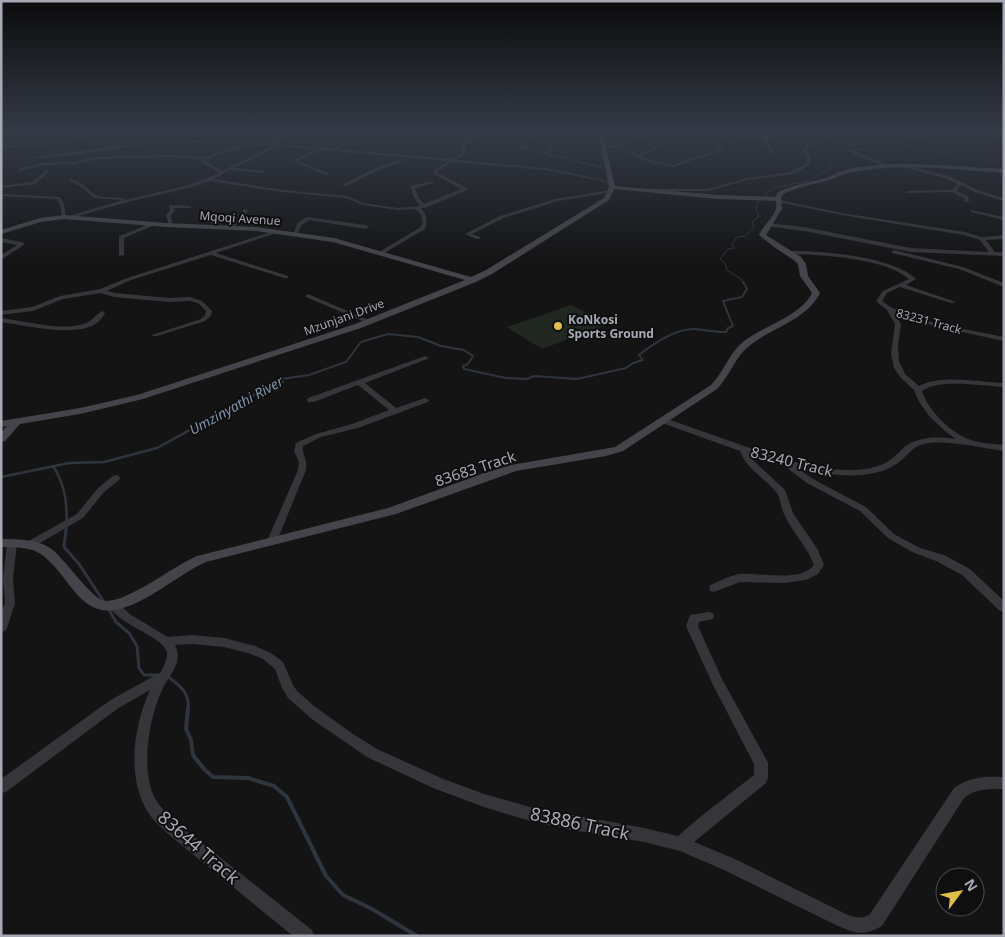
<svg xmlns="http://www.w3.org/2000/svg" width="1005" height="937" font-family="'Noto Sans',sans-serif">
  <rect width="100%" height="100%" fill="#141415"/>
  <polygon fill="#212822" points="571,305 608,324 542,349 507,327"/>
  <g fill="none" stroke-linecap="round" stroke-linejoin="round">
    <g stroke="#2f353d" stroke-width="1">
      <polyline points="883,140 958,156 1004,162"/>
      <polyline points="765,198 766,193 775,188 807,181 825,172 831,166 828,160 815,157 812,154 869,142 874,139 909,139 944,133 946,131"/>
      <polyline points="744,283 741,279 727,270 725,263 720,259 728,249 734,248 732,245 737,237 745,236 754,228 752,222 759,216 756,209 759,199"/>
    </g>
    <path stroke="#2f353d" stroke-width="2" d="M259,392L283,382L281,379L309,375L346,362L361,342L388,334L418,337L441,346L464,350L473,356L468,364L463,366L464,369L506,378L527,379L534,376L577,379L626,368L633,363L643,360L639,355C653,344 676,328 695,329C705,330 715,332 726,332L728,328L733,326L723,301L742,297L747,289L743,282"/>
    <g stroke="#2f353d" stroke-width="2.5">
      <path d="M53,466C66,486 68,507 66,531"/>
      <polyline points="1,477 69,463 104,462 157,448 261,391"/>
    </g>
    <g stroke="#2f353d" stroke-width="3">
      <polyline points="66,530 64,547 79,564 104,602"/>
      <polyline points="108,608 116,622 129,633 137,646 139,668 144,675 157,675"/>
      <path d="M167,676C180,686 190,692 188,709"/>
    </g>
    <polyline stroke="#2f353d" stroke-width="4" points="188,708 186,729 191,740 193,755 204,769 213,777 248,778 274,786 287,797 326,876 343,895 372,909 417,936"/>
    <g fill="#35353a" fill-rule="evenodd">
      <polygon points="150,131 160,131 180,135 178,136"/>
      <polygon points="208,131 215,131 192,138 190,137"/>
      <path d="M293,131H299L278,140L277,142L278,144L333,149L349,139L350,141L337,149L451,159L462,153L461,145L472,131H476L471,137L492,141L505,140L507,141L492,143L469,139L465,145L466,153L456,160L546,168L613,182L611,183L546,170L452,162L437,171L438,173L467,188V190L425,208H420C427,213 428,222 425,229L381,255L378,253L379,252L421,227L423,222L420,213L415,209L398,210L363,205L346,198L283,192L210,181L192,187L127,202L71,218H69V216L123,200L94,198L83,188L70,181V179C84,181 89,193 98,196C105,198 116,197 123,198L125,200L189,185L219,173L203,163L202,159L169,157L96,159L74,164L43,165L23,170L21,172L19,171L20,168L43,163L74,162L96,157L169,155L206,157L220,151L246,145V147L222,153L206,160V161L222,171L272,146L198,142H107L77,139L36,146L1,148V146L36,144L77,137L107,140H198L274,144L273,142L276,138ZM277,146L448,161L434,170V174L461,189L424,204L418,197L415,188L433,183V181L410,186L414,197L420,206L398,208L364,203L347,196L283,190L214,179L230,170L265,173L264,171L234,168Z"/>
      <polygon points="531,131 535,131 522,146 544,152 551,149 548,145 551,139 553,139 552,145 555,149 548,153 610,169 608,170 518,147"/>
      <path d="M841,131H847L812,143L806,150L811,157V164L794,174L747,180L708,191H653L651,190L653,189H708L747,178L791,172L807,163V157L802,150L807,145L767,139L774,152L772,153L770,152L763,138L729,136C723,137 721,139 719,145L723,149L721,151L673,167L648,162L618,149L601,146L603,145L614,146L649,132V134L619,147L638,155L670,140V142L641,156L650,160L673,165L719,149L715,145L721,136L729,133L751,134L808,143Z"/>
      <polygon points="140,143 139,145 81,154 28,159 26,158"/>
      <polygon points="863,148 863,150 855,151 892,167 889,168 859,157 849,151"/>
      <polygon points="314,150 317,151 298,161 328,173 328,175 324,175 293,161"/>
      <polygon points="400,160 401,162 380,169 346,186 342,185 377,167"/>
      <polygon points="904,165 949,176 978,190 1004,198 1004,201 974,192 961,185 956,191 968,196 969,202 965,202 964,198 952,192 906,193 906,192 908,191 952,190 958,184 945,178 903,167"/>
      <polygon points="47,170 50,171 35,184 1,188 1,186 32,182"/>
      <polygon points="611,190 613,192 558,201 504,218 472,234 480,237 480,239 476,239 465,234 500,216 555,199"/>
      <polygon points="1,194 60,197 64,204 66,217 64,218 62,217 60,204 57,199 1,196"/>
      <polygon points="780,200 842,213 965,232 982,237 1004,235 1004,239 986,240 995,252 1004,252 1004,256 911,252 804,231 766,226 766,224 768,223 804,227 911,248 989,252 980,240 964,235 842,215 778,202 778,200"/>
      <polygon points="169,205 190,206 192,207 190,208 174,208 175,210 171,215 172,222 171,226 169,227 166,225 168,222 166,215 170,210"/>
      <path d="M244,209L248,210C244,220 237,228 226,228V226L237,220Z"/>
      <polygon points="971,210 1004,217 1004,220 971,212"/>
      <polygon points="306,217 366,225 369,227 366,229 309,220 301,226 297,235 293,235 297,224"/>
      <polygon points="152,223 157,224 124,238 124,255 119,256 119,236"/>
      <polygon points="274,231 279,232 216,253 288,276 288,278 284,278 211,255 131,280 107,291 115,293 169,298 190,297 202,301 212,311 211,316 205,321 157,336 153,336 152,335 201,319 205,315 206,311 198,303 190,301 169,302 114,297 101,293 63,299 33,311 1,315 1,311 32,307 60,296 100,289 127,278"/>
      <polygon points="1,238 22,242 25,244 1,260 1,255 17,245 1,242"/>
      <polygon points="894,250 963,267 1004,283 1004,287 959,269 892,253 891,252"/>
      <path d="M790,251C821,250 894,257 916,279L906,285L956,302L951,303L900,287L887,293L882,301C905,321 973,330 1004,337V341L934,326L895,314L901,324L898,345L899,361L905,374L919,386C940,374 980,382 1004,383V387C983,386 939,378 922,391C928,410 949,431 968,439C979,443 992,444 1004,445V451C982,448 944,439 924,444C910,447 905,460 893,466C868,481 826,475 799,469L813,479L866,507L894,534L920,548L944,555L970,569L1004,601V612L1000,611L962,575L936,561L912,552L888,538L860,511L807,483L783,465L749,454L753,460L785,490L793,513L818,550L824,565L818,574L806,580L784,583L740,582L714,592L710,591L709,588L710,585C720,581 729,576 739,574C760,572 800,583 814,565C807,546 792,532 784,514C780,507 781,497 776,492C765,478 746,469 740,451L659,422L658,420L659,418H665C691,427 718,437 744,446C783,459 823,474 866,469C878,467 888,463 896,455C901,451 905,445 911,443C925,436 941,437 956,439L946,432L929,416L918,400L914,390L900,377L894,368L891,353L895,324L887,310L876,301L883,291L909,279C888,261 842,257 815,255C806,254 797,255 788,254V252Z"/>
      <polygon points="308,294 371,321 372,322 371,323 367,323 306,297 306,295"/>
      <path d="M102,311L105,313C103,316 101,320 98,322C78,339 25,325 1,322V318C25,321 60,331 83,324C92,322 95,315 102,311Z"/>
      <path d="M425,356L429,358L427,359L365,383L396,408L425,398L429,400L428,402L358,428L321,437L303,446C302,455 308,459 306,470L277,541L275,543H269L267,541L298,470L299,462L294,451L296,443L316,434L352,424L389,410L358,385L314,402H308L307,400L308,398Z"/>
      <polygon points="116,475 119,476 120,478 119,480 104,492 83,518 33,547 25,547 24,545 25,543 77,514 98,488 113,476"/>
      <polygon points="12,540 15,541 17,543 13,579 15,603 7,628 5,631 1,632 1,612 5,603 3,579 7,543 9,541"/>
      <path d="M113,601L117,602L131,615L168,637L192,635L224,638L255,646L271,653L283,662L293,685L297,691L314,706L353,734L377,749L441,778L484,794L530,807L644,828L678,836L700,817L754,775V764L713,685L686,626L690,615L709,612L713,613L714,616L713,619L699,622L698,626L722,679L766,759L768,763V778L766,783L694,842L735,859L848,915C857,918 862,919 870,914L954,788C969,777 985,776 1004,777V789C989,789 976,788 964,798L882,926C863,936 857,934 838,926L724,870L680,851L644,842L572,830L530,821L484,807L433,788L367,757L313,720L288,698L282,688L275,669L263,659L251,654L224,647L192,644L175,645C184,663 169,675 162,690C149,718 140,770 155,798C160,808 170,816 178,824L312,930L314,936H293L168,834C160,826 150,818 145,807C127,772 134,725 150,690L117,709L6,792L1,793V779L109,701L161,672C164,666 169,657 166,650C158,634 120,626 108,605L109,602Z"/>
    </g>
    <g fill="#44444a" fill-rule="evenodd">
      <path d="M598,131H602L615,186L718,195L776,197L778,192C793,185 809,182 826,178C832,176 837,172 843,171C889,158 956,167 1004,169V173C952,170 899,162 848,173C842,174 836,178 830,180C814,184 798,187 783,194L781,199L782,209L766,235L801,257L806,264L808,276L820,293C807,320 771,328 749,346C735,357 730,376 717,389L623,451L606,456L516,471L396,514L206,562C175,576 149,603 115,610C76,617 66,565 35,551C25,547 12,547 1,547V539C17,539 36,539 50,548C64,557 92,600 105,601C129,602 173,566 197,556L388,508L484,473L511,465L615,447L711,385C724,372 729,353 743,342C763,326 801,316 812,293L800,276L798,264L795,261L774,247L759,235C764,223 779,215 776,201L718,199L614,189L609,200L492,274L476,282L361,328L143,399L80,414L20,424L5,441L1,442V432L7,426L1,427V421L80,408L137,395L355,324L465,280L333,242L256,231L166,227L64,219L41,222L1,234V230L40,218L64,215L166,223L256,227L334,238L471,277L486,270L604,198L609,187Z"/>
      <polygon points="991,131 996,131 1004,140 1004,144"/>
    </g>
  </g>
  <linearGradient id="sky" x2="0" y2="1"><stop stop-color="#0b0b0c"/><stop offset="0.5" stop-color="#343a46"/><stop offset="1" stop-color="#343a46" stop-opacity="0"/></linearGradient>
  <rect width="1005" height="262" fill="url(#sky)"/>
  <circle fill="#debe43" stroke="#0f0f10" stroke-width="2" cx="558" cy="326" r="5"/>
  <g text-anchor="middle" dominant-baseline="central" stroke-width="4" stroke-linejoin="round" paint-order="stroke">
    <g font-size="12" fill="#a7a9b4" stroke="#0f0f10">
      <text transform="translate(240 218) rotate(4)">Mqoqi Avenue</text>
      <text transform="translate(344 317) rotate(-20)">Mzunjani Drive</text>
      <text transform="translate(929 321) rotate(15)">83231 Track</text>
    </g>
    <g font-size="12" font-weight="bold" fill="#a7a9b4" stroke="#0f0f10" text-anchor="start">
      <text x="568" y="319">KoNkosi<tspan x="568" dy="14">Sports Ground</tspan></text>
    </g>
    <g font-size="14" font-style="italic" fill="#8193ac" stroke="#0f0f10">
      <text transform="translate(236 405) rotate(-29)">Umzinyathi River</text>
    </g>
    <g font-size="15" fill="#a7a9b4" stroke="#0f0f10">
      <text transform="translate(792 461) rotate(14)">83240 Track</text>
      <text transform="translate(475 468) rotate(-18)">83683 Track</text>
    </g>
    <g font-size="18" fill="#a7a9b4" stroke="#0f0f10">
      <text transform="translate(580 823) rotate(12)">83886 Track</text>
      <text transform="translate(199 847) rotate(41)">83644 Track</text>
    </g>
  </g>
  <rect width="1005" height="937" fill="none" stroke="#a7a9b4" stroke-width="5"/>
  <g transform="translate(960 892) rotate(58)"><circle r="24" fill="#0f0f10" stroke="#4c4d52"/>
  <path d="M0-4L9 19L0 12L-9 19Z" fill="#debe43"/>
  <text y="-8" font-size="14" font-weight="bold" text-anchor="middle" fill="#a7a9b4">N</text>
  </g>
</svg>
